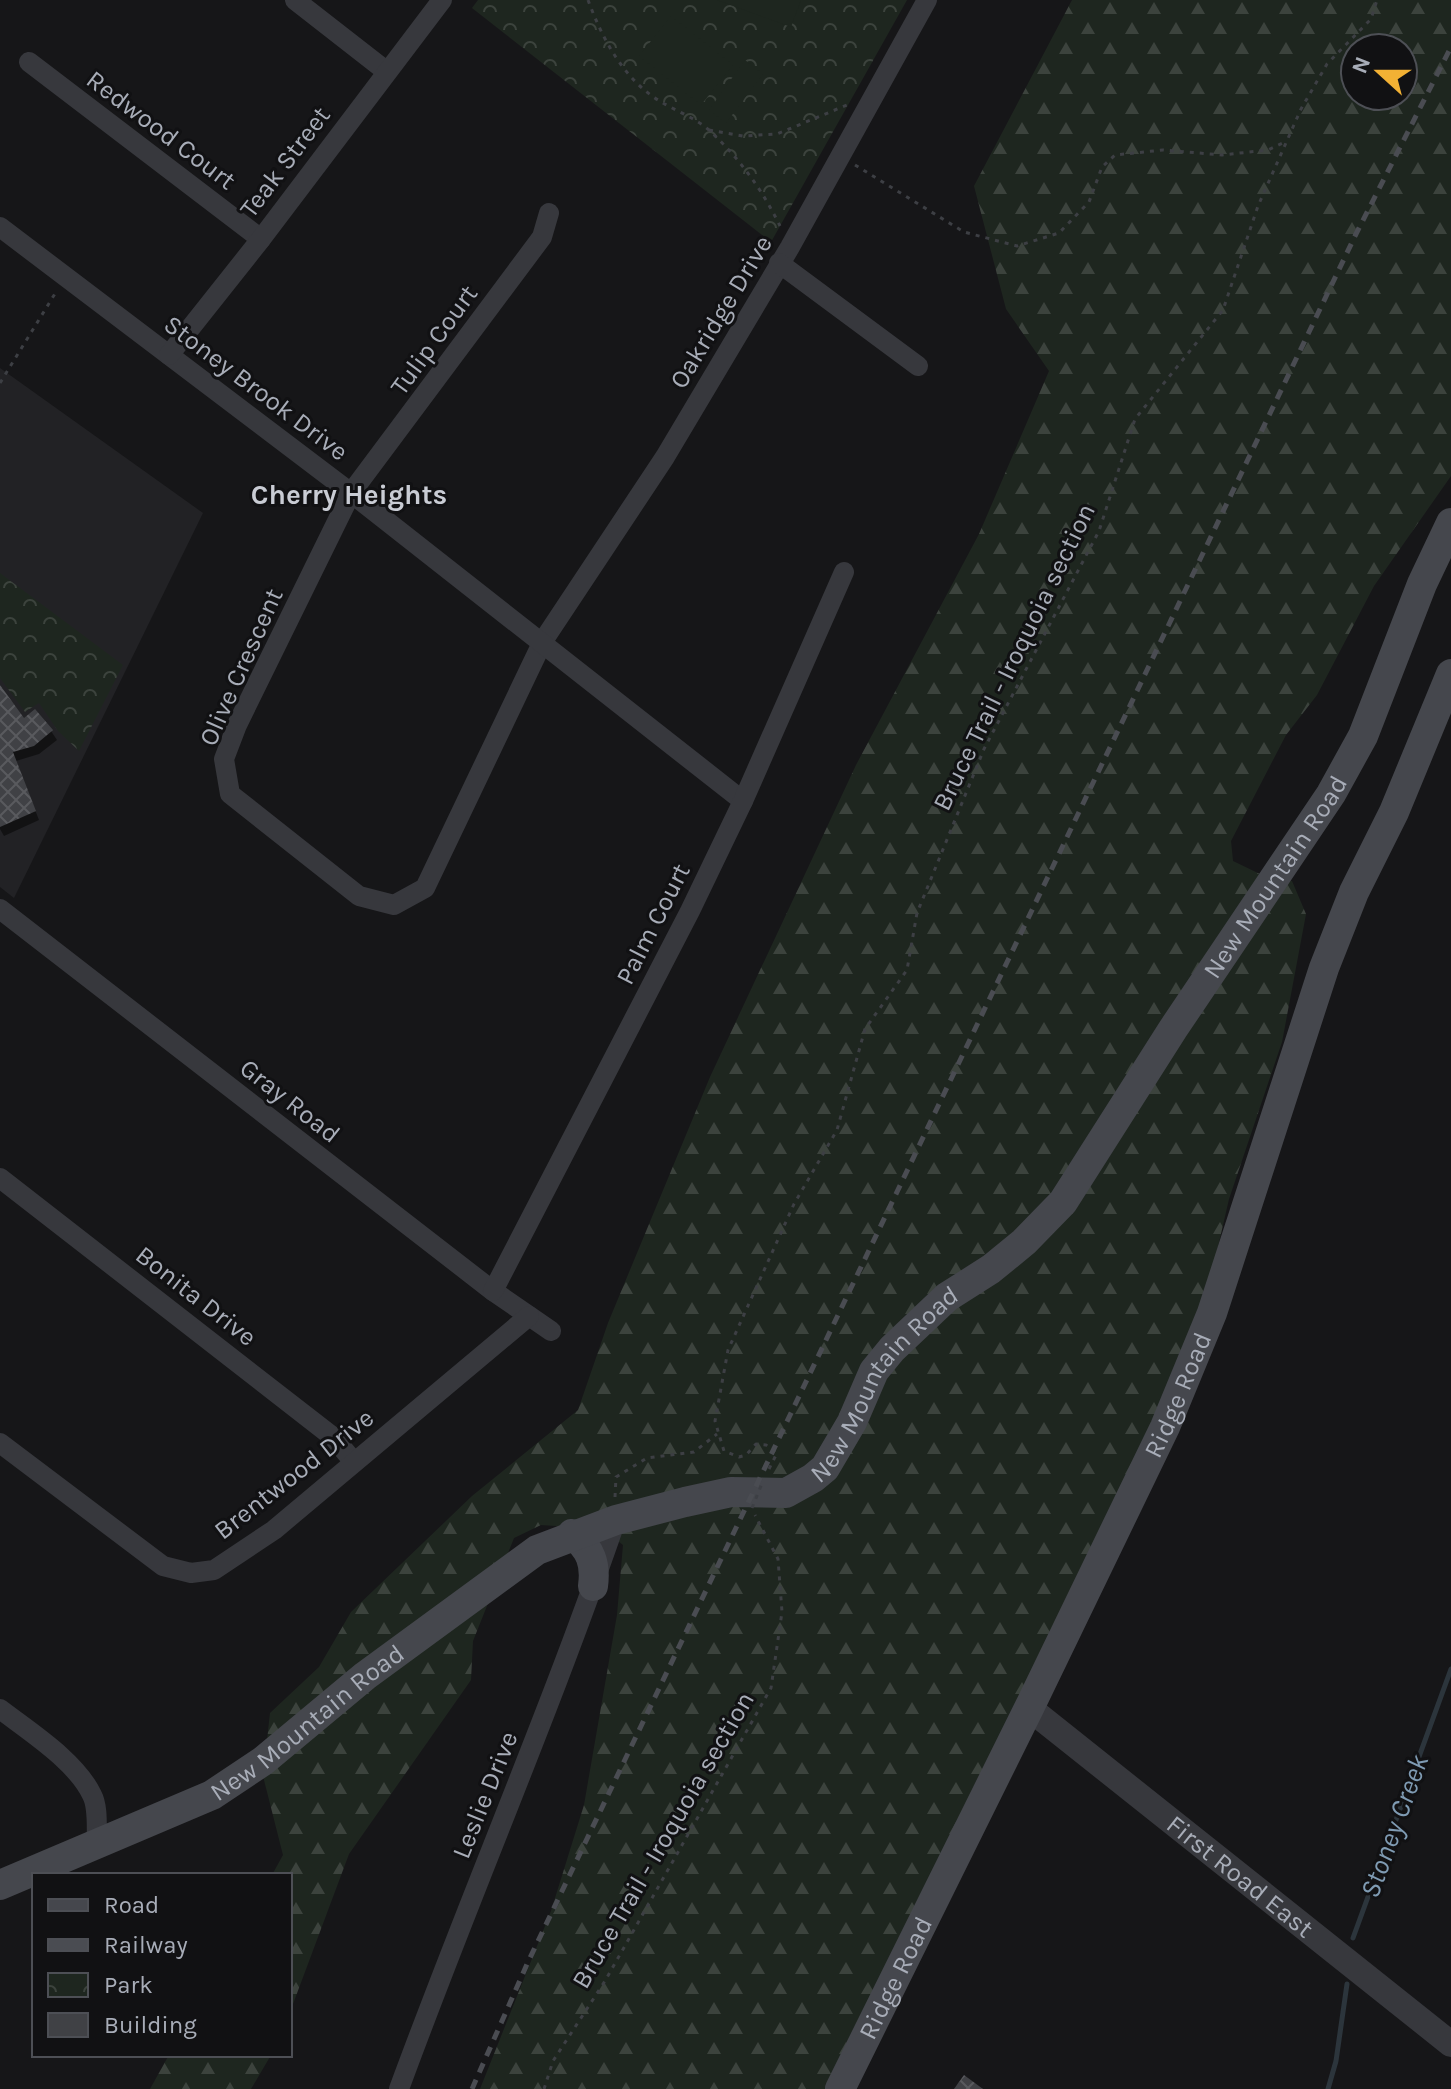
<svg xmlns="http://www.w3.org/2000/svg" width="1451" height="2089" font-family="Karla,sans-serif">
  <defs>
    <pattern id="forest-firs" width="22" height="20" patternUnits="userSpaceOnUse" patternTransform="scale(2)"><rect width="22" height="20" fill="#1e261f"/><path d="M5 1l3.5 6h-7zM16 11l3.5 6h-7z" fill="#3c433d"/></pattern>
    <pattern id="park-crowns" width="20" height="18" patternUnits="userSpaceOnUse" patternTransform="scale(2)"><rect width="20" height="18" fill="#1e261f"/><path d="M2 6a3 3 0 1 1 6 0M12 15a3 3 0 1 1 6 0" fill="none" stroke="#3c433d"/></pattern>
    <pattern id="building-cross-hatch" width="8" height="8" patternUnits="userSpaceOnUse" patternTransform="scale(2)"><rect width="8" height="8" fill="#404145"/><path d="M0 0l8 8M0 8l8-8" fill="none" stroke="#595a5e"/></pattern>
  </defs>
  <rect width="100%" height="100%" fill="#161618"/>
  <polygon fill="#222225" points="0,368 203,513 14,898 0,887"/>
  <g fill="url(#forest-firs)" fill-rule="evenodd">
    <path d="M1072,0H1451V476L1374,586L1317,695L1286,735L1231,841L1233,861L1262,875L1292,881L1306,914L1282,1042L1229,1199L1188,1377L836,2089H480L551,1911L584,1805L617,1615L623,1545L603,1529L541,1525L514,1538L473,1641L471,1680L349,1854L290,2012V1875H272L283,1855L263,1776L270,1713L319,1667L351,1612L472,1496L578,1410L608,1323L710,1077L856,765L979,534L1049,371L1006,309L974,186ZM1355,48H1403V96H1355Z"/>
    <polygon points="169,2055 271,2055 251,2089 150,2089"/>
  </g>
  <g fill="url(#park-crowns)">
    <polygon points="478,0 907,0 771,242 472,8"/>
    <polygon points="0,573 123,665 79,751 58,731 39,703 25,712 0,678"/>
  </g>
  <g fill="#1e261f">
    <polygon points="717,0 801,0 791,27"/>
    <polygon points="671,16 733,65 701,105 639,56"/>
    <polygon points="745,60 763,74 726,123 709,110"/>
  </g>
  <polygon fill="#0007" points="0,689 23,721 51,731 57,740 39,754 16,761 39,820 4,836 0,829"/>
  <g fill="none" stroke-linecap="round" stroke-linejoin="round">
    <g stroke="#2c353c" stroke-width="5">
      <polyline points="1353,1938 1451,1669"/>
      <polyline points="1328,2089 1336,2061 1347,1984"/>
    </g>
  </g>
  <g fill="url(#building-cross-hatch)">
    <polygon points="0,685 24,718 35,709 53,730 34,746 13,752 36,811 0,827"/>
    <polygon points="964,2075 983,2089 954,2089"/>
  </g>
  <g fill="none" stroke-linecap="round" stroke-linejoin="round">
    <g stroke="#3d3f44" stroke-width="3" stroke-dasharray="4 6" stroke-linecap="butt">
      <path d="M588,0C602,38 623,78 658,100C675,111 697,118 711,132C740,159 763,191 780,226"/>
      <polyline points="709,130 743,136 777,134 847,105"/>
      <polyline points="855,165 964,232 1017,246 1059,233 1089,202 1102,167 1115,155 1163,150 1222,155 1268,150 1287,141"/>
      <polyline points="0,383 56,292"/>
      <polyline points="769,1469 777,1453 766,1445 756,1444 746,1455 739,1457 724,1451 715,1421 728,1350 794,1204 837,1130 865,1029 907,970 917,913 984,749 1099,531 1135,419 1223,310 1258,206 1301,109 1327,64 1371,19 1377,0"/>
      <polyline points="615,1497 616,1477 647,1458 694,1452 717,1434"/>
      <polyline points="544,2089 553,2061 605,1981 771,1688 782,1612 778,1559 755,1515"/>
    </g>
    <g stroke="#37383d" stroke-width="20">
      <polyline points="295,0 386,71"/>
      <polyline points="29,62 261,239"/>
      <polyline points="549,213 542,237 351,493 237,725 224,759 230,794 359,896 394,905 425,888 543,641 665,457 790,247 927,0"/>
      <polyline points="0,227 351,493 743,801"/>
      <polyline points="779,263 918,366"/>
      <polyline points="169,355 261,239 442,0"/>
      <polyline points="0,909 493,1291 551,1331"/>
      <polyline points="0,1178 333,1437 354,1462"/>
      <polyline points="493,1291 690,911 743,801 844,572"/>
      <polyline points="0,1443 163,1566 191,1573 214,1570 274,1530 529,1316"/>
      <path d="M0,1709C30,1732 76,1761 92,1795C99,1808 96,1831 97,1845"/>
      <path d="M399,2089C469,1898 550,1712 616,1520"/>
    </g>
    <path stroke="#37383d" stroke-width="26" id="s1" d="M1029,1708L1451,2044"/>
    <g stroke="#45474d" stroke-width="30">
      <path d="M572,1534C591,1549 596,1564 593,1586"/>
      <path id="s2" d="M0,1885L212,1795L263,1761L365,1676L537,1550L616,1520L685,1502L731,1492L786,1493L813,1478L825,1468L852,1422L874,1371L892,1349L947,1297L991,1269L1024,1242L1063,1202L1173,1029L1331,794L1363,736L1422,584L1451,523"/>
      <path id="s3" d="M840,2089L1029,1708L1165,1427L1212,1313L1324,968L1354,892L1394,812L1451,674"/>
    </g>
    <polyline stroke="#4a4c52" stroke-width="5" stroke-dasharray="10 8" stroke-linecap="butt" points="472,2089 528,1962 1355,236 1451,47"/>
    <polyline stroke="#3d3f44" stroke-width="3" stroke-dasharray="4 6" stroke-linecap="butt" points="752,1508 763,1481"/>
  </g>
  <g text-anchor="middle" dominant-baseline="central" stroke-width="6" stroke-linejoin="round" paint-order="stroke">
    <g font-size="26" fill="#a8adb8" stroke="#111113">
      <text transform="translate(161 130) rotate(37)">Redwood Court</text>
      <text transform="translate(285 162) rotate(-53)">Teak Street</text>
      <text transform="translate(721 312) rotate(-59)">Oakridge Drive</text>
      <text transform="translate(434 340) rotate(-54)">Tulip Court</text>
      <text transform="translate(256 388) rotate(37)">Stoney Brook Drive</text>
      <text transform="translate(1014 657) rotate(-64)">Bruce Trail - Iroquoia section</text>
      <text transform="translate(241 667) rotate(-66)">Olive Crescent</text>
      <text stroke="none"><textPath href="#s2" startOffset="1694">New Mountain Road</textPath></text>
      <text transform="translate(653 924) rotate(-63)">Palm Court</text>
      <text transform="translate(290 1101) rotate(38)">Gray Road</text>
      <text transform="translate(196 1296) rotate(38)">Bonita Drive</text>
      <text stroke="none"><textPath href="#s2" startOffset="1046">New Mountain Road</textPath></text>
      <text stroke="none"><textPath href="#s3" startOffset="772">Ridge Road</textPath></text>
      <text transform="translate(294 1474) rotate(-38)">Brentwood Drive</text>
      <text stroke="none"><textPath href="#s2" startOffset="350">New Mountain Road</textPath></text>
      <text transform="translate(485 1795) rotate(-68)">Leslie Drive</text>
      <text transform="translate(663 1840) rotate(-60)">Bruce Trail - Iroquoia section</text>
      <text stroke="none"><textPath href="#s1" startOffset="270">First Road East</textPath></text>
      <text stroke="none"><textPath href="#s3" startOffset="124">Ridge Road</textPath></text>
    </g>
    <g font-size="28" font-weight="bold" fill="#c9ccd4" stroke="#111113">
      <text x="349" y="494">Cherry Heights</text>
    </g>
    <g font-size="28" font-style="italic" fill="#7f9bb3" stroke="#111113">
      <text transform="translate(1394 1826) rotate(-70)">Stoney Creek</text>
    </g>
  </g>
  <rect x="32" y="1873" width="260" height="184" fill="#111113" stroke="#4d4f55" stroke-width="2"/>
  <rect x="48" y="1899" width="40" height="12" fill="#45474d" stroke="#4d4f55" stroke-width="2"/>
  <text x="104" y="1913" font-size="24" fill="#a8adb8">Road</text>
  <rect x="48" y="1939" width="40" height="12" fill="#4a4c52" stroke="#4d4f55" stroke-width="2"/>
  <text x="104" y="1953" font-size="24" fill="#a8adb8">Railway</text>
  <rect x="48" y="1973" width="40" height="24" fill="url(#park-crowns)" stroke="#4d4f55" stroke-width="2"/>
  <text x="104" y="1993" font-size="24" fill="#a8adb8">Park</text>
  <rect x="48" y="2013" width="40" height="24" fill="#404145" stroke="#4d4f55" stroke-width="2"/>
  <text x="104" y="2033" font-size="24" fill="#a8adb8">Building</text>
  <g transform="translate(1379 72) rotate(291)"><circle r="38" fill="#111113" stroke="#4d4f55" stroke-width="2"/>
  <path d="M0-6L14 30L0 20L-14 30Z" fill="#f2b134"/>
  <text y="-12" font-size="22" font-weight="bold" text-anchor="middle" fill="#a8adb8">N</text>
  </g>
</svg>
